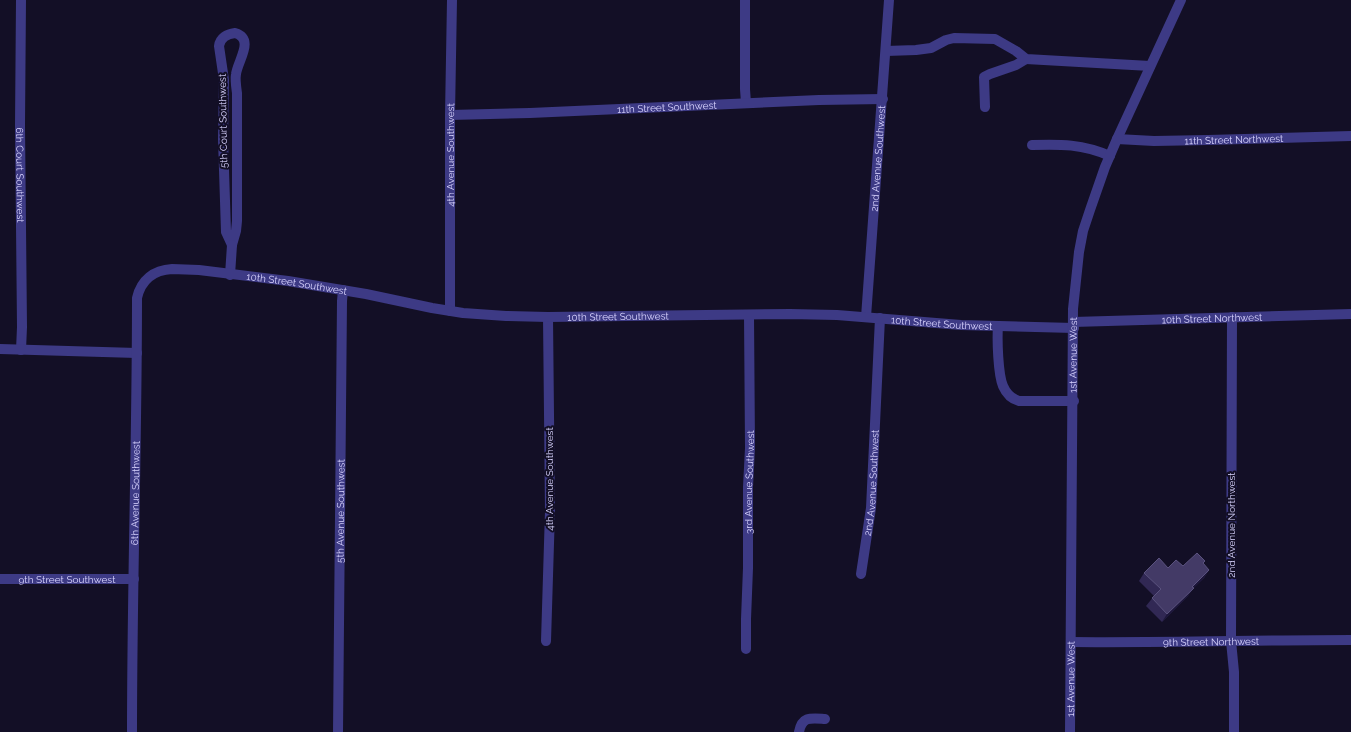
<svg xmlns="http://www.w3.org/2000/svg" width="1351" height="732" font-family="Raleway,sans-serif">
  <rect width="100%" height="100%" fill="#130f26"/>
  <g fill="none" stroke-linecap="round" stroke-linejoin="round">
    <g stroke="#3d3a85" stroke-width="10">
      <path id="s1" d="M21,0L20,125L22,327L21,350"/>
      <polyline points="745,0 745,89 746,103"/>
      <path d="M235,33C255,39 238,60 236,74C235,80 236,86 237,93V221L236,231L232,245L226,232L223,139L224,80L219,46C220,38 227,34 235,33Z"/>
      <polyline points="886,51 916,50 931,48 946,40 954,38 995,39 1016,51 1026,59 1150,66"/>
      <polyline points="985,107 984,77 990,74 1016,65 1026,59"/>
      <path id="s2" d="M450,115L530,113L819,100L883,99"/>
      <path id="s3" d="M1117,139L1154,141L1208,140L1351,136"/>
      <path d="M1032,145C1060,144 1083,144 1110,156"/>
      <polyline points="230,275 232,245"/>
      <path id="s4" d="M450,311V115L452,0"/>
      <path id="s5" d="M866,317L889,0"/>
      <polyline points="1232,317 1231,641 1234,672 1234,732"/>
      <path id="s6" d="M1073,322L1351,314"/>
      <path d="M998,326C997,340 998,374 1003,386C1006,393 1012,399 1019,401H1074"/>
      <polyline points="0,349 137,353"/>
      <path id="s7" d="M861,574L871,508L880,318"/>
      <path id="s8" d="M0,579H134"/>
      <polyline points="546,641 550,511 548,317"/>
      <path id="s9" d="M1071,642C1165,643 1258,640 1351,640"/>
      <path id="s10" d="M746,649V619L748,568V487L750,448L749,315"/>
      <path id="s11" d="M132,732C132,587 137,443 137,298C141,280 154,270 172,269L199,270L288,281L366,294L432,308L463,313L506,316L548,317L790,314L837,315L961,325L1074,328"/>
      <path id="s12" d="M338,732L342,301L343,290"/>
      <path d="M799,732C802,716 811,718 825,719"/>
      <path id="s13" d="M1070,732L1073,309L1079,252L1083,231L1090,210L1105,167L1117,139L1181,0"/>
    </g>
  </g>
  <polygon fill="#312854" points="1203,564 1209,570 1204,578 1193,588 1188,596 1162,622 1146,606 1154,596 1139,581 1144,573 1168,568"/>
  <g fill="#1d163a">
    <polygon points="1209,570 1204,578 1187,595 1192,587"/>
    <polygon points="1194,588 1188,596 1162,622 1167,614"/>
  </g>
  <polygon fill="#433a66" stroke="#5a527e" points="1197,553 1205,561 1203,563 1209,570 1192,587 1194,588 1167,614 1152,598 1161,589 1144,573 1159,558 1168,568 1176,560 1183,566"/>
  <g text-anchor="middle" dominant-baseline="central" stroke-width="4" stroke-linejoin="round" paint-order="stroke">
    <g font-size="10" fill="#d9d4ff" stroke="#130f26">
      <text stroke="none"><textPath href="#s2" startOffset="217">11th Street Southwest</textPath></text>
      <text transform="translate(223 121) rotate(-91)">5th Court Southwest</text>
      <text stroke="none"><textPath href="#s3" startOffset="117">11th Street Northwest</textPath></text>
      <text stroke="none"><textPath href="#s4" startOffset="156">4th Avenue Southwest</textPath></text>
      <text stroke="none"><textPath href="#s5" startOffset="159">2nd Avenue Southwest</textPath></text>
      <text stroke="none"><textPath href="#s1" startOffset="175">6th Court Southwest</textPath></text>
      <text stroke="none"><textPath href="#s11" startOffset="609">10th Street Southwest</textPath></text>
      <text stroke="none"><textPath href="#s11" startOffset="933">10th Street Southwest</textPath></text>
      <text stroke="none"><textPath href="#s6" startOffset="139">10th Street Northwest</textPath></text>
      <text stroke="none"><textPath href="#s11" startOffset="1257">10th Street Southwest</textPath></text>
      <text stroke="none"><textPath href="#s13" startOffset="377">1st Avenue West</textPath></text>
      <text transform="translate(549 479) rotate(-90)">4th Avenue Southwest</text>
      <text stroke="none"><textPath href="#s10" startOffset="167">3rd Avenue Southwest</textPath></text>
      <text stroke="none"><textPath href="#s7" startOffset="92">2nd Avenue Southwest</textPath></text>
      <text stroke="none"><textPath href="#s11" startOffset="239">6th Avenue Southwest</textPath></text>
      <text stroke="none"><textPath href="#s12" startOffset="221">5th Avenue Southwest</textPath></text>
      <text transform="translate(1231 525) rotate(-90)">2nd Avenue Northwest</text>
      <text stroke="none"><textPath href="#s8" startOffset="67">9th Street Southwest</textPath></text>
      <text stroke="none"><textPath href="#s9" startOffset="140">9th Street Northwest</textPath></text>
      <text stroke="none"><textPath href="#s13" startOffset="53">1st Avenue West</textPath></text>
    </g>
  </g>
</svg>
